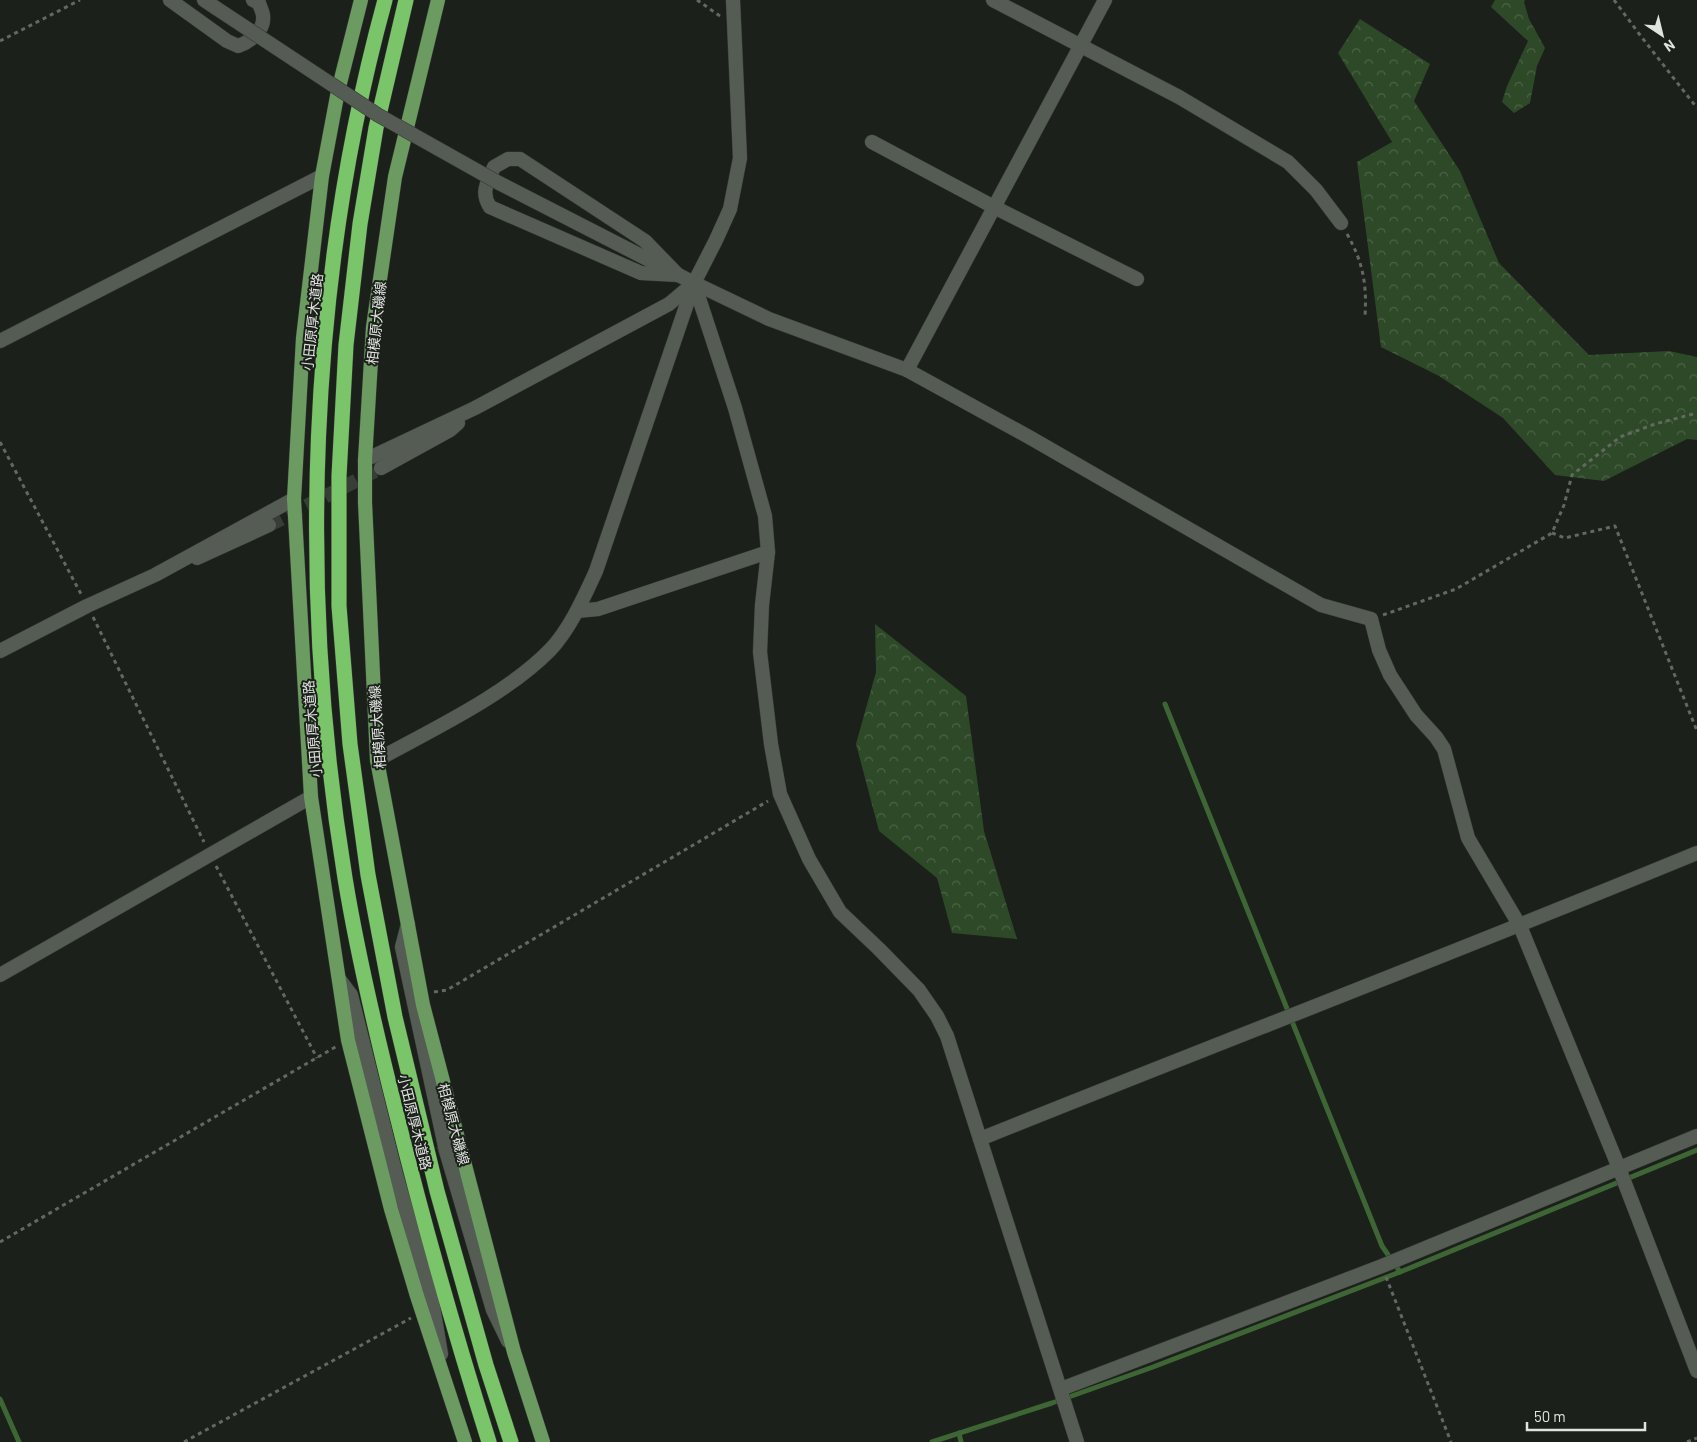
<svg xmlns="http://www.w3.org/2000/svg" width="1697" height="1442" font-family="Barlow,'Noto Sans JP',sans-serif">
  <defs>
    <pattern id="forest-crowns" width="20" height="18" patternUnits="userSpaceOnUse" patternTransform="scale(1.25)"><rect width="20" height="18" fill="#2d4927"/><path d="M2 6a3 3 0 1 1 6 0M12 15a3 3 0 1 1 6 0" fill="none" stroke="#4b6346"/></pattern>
  </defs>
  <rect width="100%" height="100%" fill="#1b201a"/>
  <g fill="url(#forest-crowns)">
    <polygon points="1495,0 1525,0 1524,2 1529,19 1545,48 1537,66 1530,103 1514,113 1502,102 1507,86 1528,41 1491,7"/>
    <polygon points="1360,19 1430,64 1414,101 1460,171 1499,263 1589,355 1669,351 1697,357 1697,440 1687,439 1604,481 1555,475 1503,418 1439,376 1381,347 1357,162 1392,142 1338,53"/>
    <polygon points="875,624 966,696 984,831 1017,939 952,933 937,878 879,831 856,744 876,672"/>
  </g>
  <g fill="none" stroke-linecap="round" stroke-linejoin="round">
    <g stroke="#3e6635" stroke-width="5">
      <polyline points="1165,704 1382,1246 1400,1272"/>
      <polyline points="0,1399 19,1442"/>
      <polyline points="959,1433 961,1442"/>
      <polyline points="932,1442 1052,1403 1153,1367 1400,1272 1697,1150"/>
    </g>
    <g stroke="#393d38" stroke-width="14" stroke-dasharray="14 7" stroke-linecap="butt">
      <polyline points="269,525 381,468"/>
      <polyline points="400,1169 446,1151"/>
    </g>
    <g stroke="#363a35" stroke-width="15">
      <g id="minor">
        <path d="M170,0L227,41L238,46C250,42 265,30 263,16C263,12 260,7 259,3L253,0"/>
        <polyline points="993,0 1179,97 1288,162 1316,190 1341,223"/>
        <polyline points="872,142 994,207 1137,279"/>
        <path d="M508,159H520L645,241L678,275L641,273L490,207C480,192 488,182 494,167Z"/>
        <polyline points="694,283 769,319 907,370 1029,437 1321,605 1371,619 1379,650 1390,675 1416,715 1436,737 1444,749 1468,838 1520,926 1619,1168 1697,1371"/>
        <polyline points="694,283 735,408 765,516 768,552 762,605 760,652 771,744 780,794 809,859 840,912 879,949 919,990 937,1016 947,1036 1077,1442"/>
        <polyline points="0,341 322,176"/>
        <polyline points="907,370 1105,0"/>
        <polyline points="365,460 475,408 669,304 694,283"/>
        <polyline points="381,468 450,430 458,423"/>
        <polyline points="197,558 269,525"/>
        <polyline points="577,611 598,609 768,552"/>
        <path d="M377,760C433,729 506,695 550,650C570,629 584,597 596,571L694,283"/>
        <polyline points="408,924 402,947 446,1151 493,1310 508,1341"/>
        <polyline points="0,975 311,797"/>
        <polyline points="339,979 351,995 395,1171 432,1301 441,1354"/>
        <path d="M980,1139C1219,1043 1459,951 1697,853"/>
        <polyline points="1061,1389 1382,1266 1697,1136"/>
      </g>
    </g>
    <g stroke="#363a35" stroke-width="15">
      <g id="tertiary">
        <polyline points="204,0 216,8"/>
        <polyline points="499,183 694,283 716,240 730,209 740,158 733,0"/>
        <polyline points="0,651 87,606 155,575 294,499"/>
      </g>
    </g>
    <g stroke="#363a35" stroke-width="15">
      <g id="primary">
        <polyline points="361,0 338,91 322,176 303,338 294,499 311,797 348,1040 391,1209 417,1296 465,1442"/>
        <polyline points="438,0 395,177 373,327 365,460 365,502 377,760 423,1005 514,1352 543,1442"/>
      </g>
    </g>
    <g stroke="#363a35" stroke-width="16">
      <g id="motorway">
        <path d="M385,0C308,280 298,592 345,878C358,958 377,1037 397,1116C424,1225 455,1334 489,1442"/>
        <polyline points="406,0 376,128 360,224 346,345 339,476 339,606 350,744 368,875 395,1017 437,1191 486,1365 511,1442"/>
      </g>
    </g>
    <g stroke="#646863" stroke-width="3" stroke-dasharray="4 4" stroke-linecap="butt">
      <polyline points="697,0 720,16"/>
      <polyline points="1614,0 1640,35 1697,108"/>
      <polyline points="0,41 80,0"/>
      <path d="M1347,234C1363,262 1367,284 1365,316"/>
      <polyline points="0,442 81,594"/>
      <polyline points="1552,533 1565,538 1615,526 1697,731"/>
      <polyline points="1383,615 1456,589 1552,533 1564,505 1572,475 1620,437 1655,424 1697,413"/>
      <polyline points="93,617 204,842"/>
      <polyline points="216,866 317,1058"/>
      <polyline points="434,992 447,990 768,801"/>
      <polyline points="0,1242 337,1046"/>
      <polyline points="1386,1277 1451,1442"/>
      <polyline points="184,1442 411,1318"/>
      <polyline points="1687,1442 1697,1438"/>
    </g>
    <use href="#minor" stroke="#555c54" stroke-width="14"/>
    <use href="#tertiary" stroke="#555c54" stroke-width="14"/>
    <use href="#primary" stroke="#6b9b61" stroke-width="14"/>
    <use href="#motorway" stroke="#7ac569" stroke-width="15"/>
    <g stroke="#363a35" stroke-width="15" stroke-linecap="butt">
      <polyline id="tertiary-bridge" points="216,8 378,115 499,183"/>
    </g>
    <use href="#tertiary-bridge" stroke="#555c54" stroke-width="14"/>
  </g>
  <g text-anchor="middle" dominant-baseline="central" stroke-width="4" stroke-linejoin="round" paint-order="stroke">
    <g font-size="14" fill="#e0e3df" stroke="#1b201a">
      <text transform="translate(312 322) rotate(-84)">小田原厚木道路</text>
      <text transform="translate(376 323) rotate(-84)">相模原大磯線</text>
      <text transform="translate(377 727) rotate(-94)">相模原大磯線</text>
      <text transform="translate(312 729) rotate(-95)">小田原厚木道路</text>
      <text transform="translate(415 1122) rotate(76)">小田原厚木道路</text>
      <text transform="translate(454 1124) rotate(75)">相模原大磯線</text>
    </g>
  </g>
  <g transform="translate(1662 35) rotate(145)" stroke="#1b201a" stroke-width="4" paint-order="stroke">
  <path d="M0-4L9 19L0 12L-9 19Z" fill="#e0e3df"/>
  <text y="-8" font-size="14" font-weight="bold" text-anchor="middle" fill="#e0e3df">N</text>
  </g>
  <path d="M1527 1422v8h118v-8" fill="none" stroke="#e0e3df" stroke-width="2.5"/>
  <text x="1534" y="1422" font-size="15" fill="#e0e3df" stroke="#1b201a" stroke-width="4" paint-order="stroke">50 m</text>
</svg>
